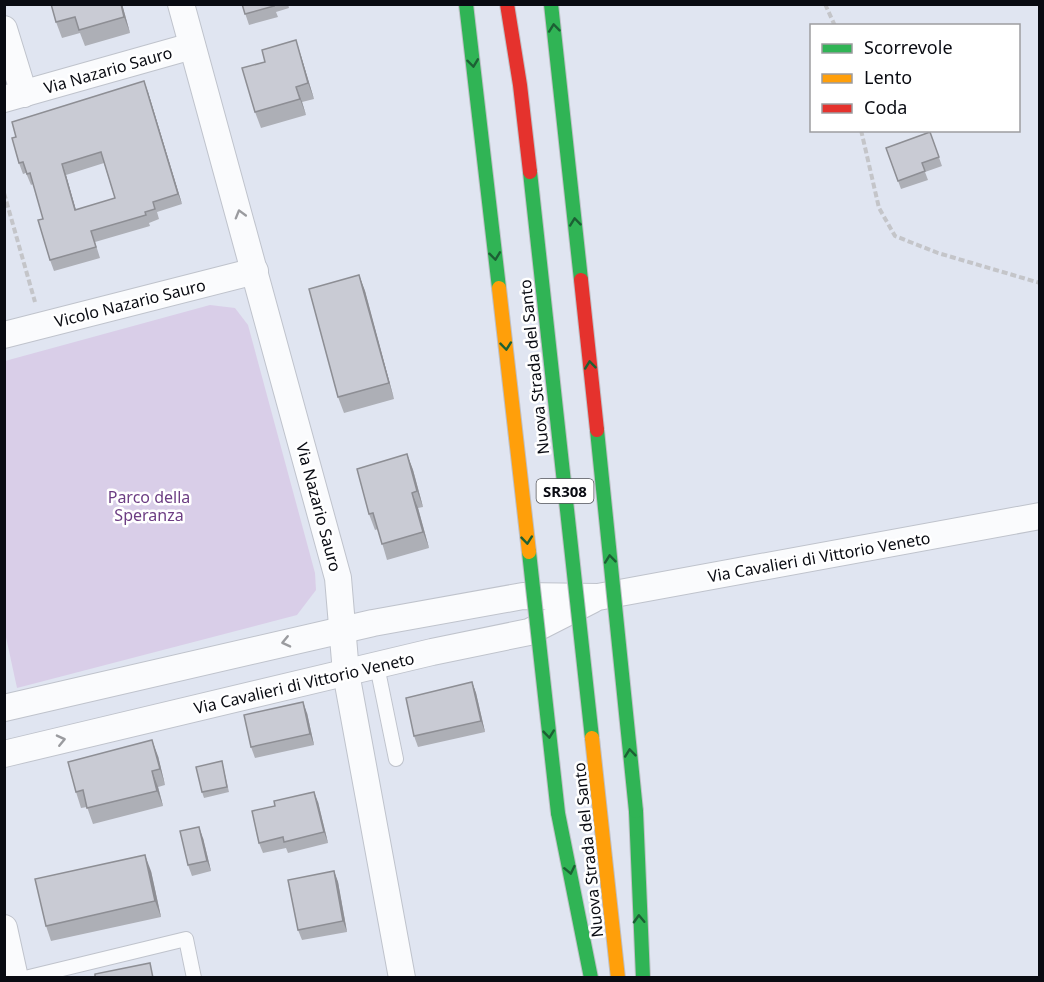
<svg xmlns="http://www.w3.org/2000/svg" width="1044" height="982" font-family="'Noto Sans',sans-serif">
  <rect width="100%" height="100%" fill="#e0e5f1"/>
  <polygon fill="#d9cee8" points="210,305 235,308 248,325 315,573 316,590 297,615 17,688 4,628 5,361"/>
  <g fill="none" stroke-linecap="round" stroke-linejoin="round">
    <g stroke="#bfc3cc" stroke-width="16">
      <g id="lane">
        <polyline points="377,666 396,759"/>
        <polyline points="25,978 186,939 194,978"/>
      </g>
    </g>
    <g stroke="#bfc3cc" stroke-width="28">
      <g id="street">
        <polyline points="181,4 338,578 346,673 402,978"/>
        <polyline points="4,29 24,94"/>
        <polyline points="4,99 192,46"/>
        <polyline points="4,335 255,271"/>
        <polyline points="4,708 373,623 523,596 598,597 1040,516"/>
        <polyline points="4,754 432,652 529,632 592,600"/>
        <polyline points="4,928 15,978"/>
      </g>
    </g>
    <g stroke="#bec0c6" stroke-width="16">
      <g id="fast">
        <polyline points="466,4 499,288"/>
        <polyline points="551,4 581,280"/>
        <polyline points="636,811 643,978"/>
        <polyline points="558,813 591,978"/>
      </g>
    </g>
    <g stroke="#c4c5c9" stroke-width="4" stroke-dasharray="6 3" stroke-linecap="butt">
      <polyline points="825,4 835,26"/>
      <polyline points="861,130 879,208 895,236 938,253 1040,283"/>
      <polyline points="4,193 35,302"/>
    </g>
    <use href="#lane" stroke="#fafbfd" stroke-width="14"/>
    <use href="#street" stroke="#fafbfd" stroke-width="26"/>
    <use href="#fast" stroke="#30b455" stroke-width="14"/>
    <g stroke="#bec0c6" stroke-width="16" stroke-linecap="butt">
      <g id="fast-bridge">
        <polyline points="530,172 592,738"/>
        <polyline points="597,430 636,811"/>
        <polyline points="529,552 558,813"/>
      </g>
    </g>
    <g stroke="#bec0c6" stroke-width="16" stroke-linecap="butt">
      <g id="slow-bridge">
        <polyline points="499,288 529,552"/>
        <polyline points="592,738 618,978"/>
      </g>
    </g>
    <g stroke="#bec0c6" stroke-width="16" stroke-linecap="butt">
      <g id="jam-bridge">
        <polyline points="507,4 520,85 530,172"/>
        <polyline points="581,280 597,430"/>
      </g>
    </g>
    <use href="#fast-bridge" stroke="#30b455" stroke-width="14"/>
    <use href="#slow-bridge" stroke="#ff9f0a" stroke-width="14"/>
    <use href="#jam-bridge" stroke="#e5322d" stroke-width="14"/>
  </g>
  <g fill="#adafb6" fill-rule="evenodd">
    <polygon points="122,4 130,33 85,46 80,33 62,38 56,22"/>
    <polygon points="242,4 288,4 289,8 276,12 278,17 249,25"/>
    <polygon points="301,56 314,99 302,102 306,115 261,128 255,112"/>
    <path d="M148,92L182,204L157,212L159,219L149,223L150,226L95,242L100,258L54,271L50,260L43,219L33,184L31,185L26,173L23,174L19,163ZM104,163L115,198L76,210L66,175Z"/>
    <polygon points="930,132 942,166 925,172 928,180 901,189 886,148"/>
    <polygon points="359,275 365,291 394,399 344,413 338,397"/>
    <polygon points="407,454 413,470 423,507 418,508 429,548 387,560 378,529 375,530 369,514"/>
    <polygon points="472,682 476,693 485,732 418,747 414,736"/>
    <polygon points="307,713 314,745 255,758 251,747"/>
    <polygon points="158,756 165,785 158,787 163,806 93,824 87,807 81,808 76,792"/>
    <polygon points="222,761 229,792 204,798 202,792"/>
    <polygon points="318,802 328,843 288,853 286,848 263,853 259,843"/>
    <polygon points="203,838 211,871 192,876 188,865"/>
    <polygon points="151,871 161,917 51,941 46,926"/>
    <polygon points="334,871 338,882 347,932 302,940 298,930"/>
  </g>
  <g fill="#8d8e94">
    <polygon points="121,4 122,4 130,33 124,17"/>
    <polygon points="296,40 301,56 314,99 308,83"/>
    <polygon points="144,81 148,92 182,204 178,194"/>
    <polygon points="296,87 302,102 306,115 300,99"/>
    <polygon points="62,164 66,175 79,221 75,210"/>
    <polygon points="359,275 365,291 394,399 389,383"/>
    <polygon points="407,454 413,470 423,507 417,491"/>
    <polygon points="412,493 418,508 429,548 423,532"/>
    <polygon points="472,682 476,693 485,732 481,721"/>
    <polygon points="303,702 307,713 314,745 310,734"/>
    <polygon points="152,740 158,756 165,785 160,769"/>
    <polygon points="152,771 158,787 163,806 157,791"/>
    <polygon points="314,792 318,802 328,843 324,832"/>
    <polygon points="199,827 203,838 211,871 207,861"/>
    <polygon points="145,855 151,871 161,917 155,901"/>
    <polygon points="334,871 338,882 347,932 343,921"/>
  </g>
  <g fill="#c9cbd4" stroke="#8d8e94" stroke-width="1.5" fill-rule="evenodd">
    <polygon points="51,4 121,4 124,17 79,30 75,17 56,22"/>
    <polygon points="242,4 273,4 274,6 245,14"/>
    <polygon points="296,40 308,83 296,87 300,99 255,112 242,68 265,62 262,50"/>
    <path d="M144,81L178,194L153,202L155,209L145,212L146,215L91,231L96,247L50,260L38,220L43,219L30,173L27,174L23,162L19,163L12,138L16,137L12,122ZM101,152L115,198L75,210L62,164Z"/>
    <polygon points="930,132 939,157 922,163 925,171 898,181 886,148"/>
    <polygon points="359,275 389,383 338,397 309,289"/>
    <polygon points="407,454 417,491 412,493 423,532 382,544 373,513 369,514 357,469"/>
    <polygon points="472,682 481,721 414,736 406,698"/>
    <polygon points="303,702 310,734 251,747 244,715"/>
    <polygon points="152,740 160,769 152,771 157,791 87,808 83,790 76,792 68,762"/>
    <polygon points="222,761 227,787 202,792 196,767"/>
    <polygon points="314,792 324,832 284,842 283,837 259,843 252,811 275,806 274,801"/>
    <polygon points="199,827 207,861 188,865 180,831"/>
    <polygon points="145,855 155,901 46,926 35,879"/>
    <polygon points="334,871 343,921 298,930 288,880"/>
    <polygon points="150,963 153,978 95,978 95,974"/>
  </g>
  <defs><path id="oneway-chevron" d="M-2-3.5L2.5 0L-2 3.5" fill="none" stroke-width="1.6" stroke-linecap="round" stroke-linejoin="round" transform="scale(1.5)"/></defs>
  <g stroke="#1c6034">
    <use href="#oneway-chevron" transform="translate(554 28) rotate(-96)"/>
    <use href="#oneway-chevron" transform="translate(473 63) rotate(83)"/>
    <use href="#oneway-chevron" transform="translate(575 222) rotate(-96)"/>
    <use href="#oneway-chevron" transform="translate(495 256) rotate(83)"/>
    <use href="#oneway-chevron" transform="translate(506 346) rotate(84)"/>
    <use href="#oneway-chevron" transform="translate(590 365) rotate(-96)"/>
    <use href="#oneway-chevron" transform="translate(527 540) rotate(84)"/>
    <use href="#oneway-chevron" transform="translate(610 559) rotate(-96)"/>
    <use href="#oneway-chevron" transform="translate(549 734) rotate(84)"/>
    <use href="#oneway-chevron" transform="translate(630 753) rotate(-96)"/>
    <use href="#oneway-chevron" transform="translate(570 870) rotate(78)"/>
    <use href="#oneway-chevron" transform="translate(639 919) rotate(-92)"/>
  </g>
  <g stroke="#9a9b9f">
    <use href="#oneway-chevron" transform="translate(240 214) rotate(-106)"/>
    <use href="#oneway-chevron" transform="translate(286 642) rotate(167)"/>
    <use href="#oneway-chevron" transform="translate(61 740) rotate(-13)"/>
  </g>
  <g text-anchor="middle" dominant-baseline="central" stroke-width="5" stroke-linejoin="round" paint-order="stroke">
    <rect fill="#fff" stroke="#535459" stroke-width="1.5" x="536.5" y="479" width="57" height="24" rx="4.5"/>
    <g font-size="15" font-weight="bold" fill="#090b12">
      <text x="565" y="491">SR308</text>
    </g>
    <g font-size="16" fill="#090b12" stroke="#fff">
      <text transform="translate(108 70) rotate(-16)">Via Nazario Sauro</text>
      <text transform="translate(130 303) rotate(-14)">Vicolo Nazario Sauro</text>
      <text transform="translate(534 367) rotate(-96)">Nuova Strada del Santo</text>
      <text transform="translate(319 507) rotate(75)">Via Nazario Sauro</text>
      <text transform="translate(819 557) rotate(-10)">Via Cavalieri di Vittorio Veneto</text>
      <text transform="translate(304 683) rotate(-13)">Via Cavalieri di Vittorio Veneto</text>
      <text transform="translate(588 850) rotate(-96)">Nuova Strada del Santo</text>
    </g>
    <g font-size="16" fill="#6c3d83" stroke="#fff">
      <text x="149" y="497">Parco della<tspan x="149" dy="18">Speranza</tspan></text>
    </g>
  </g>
  <rect width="1044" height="982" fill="none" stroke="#090b12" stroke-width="12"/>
  <rect x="810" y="24" width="210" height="108" fill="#ffffff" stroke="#9d9da0" stroke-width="1.5"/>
  <rect x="822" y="44" width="30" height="9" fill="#30b455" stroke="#9d9da0" stroke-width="1.5"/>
  <text x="864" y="54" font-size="18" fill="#090b12">Scorrevole</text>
  <rect x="822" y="74" width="30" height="9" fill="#ff9f0a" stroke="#9d9da0" stroke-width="1.5"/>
  <text x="864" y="84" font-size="18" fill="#090b12">Lento</text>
  <rect x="822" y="104" width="30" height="9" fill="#e5322d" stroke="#9d9da0" stroke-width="1.5"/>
  <text x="864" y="114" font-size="18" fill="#090b12">Coda</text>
</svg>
